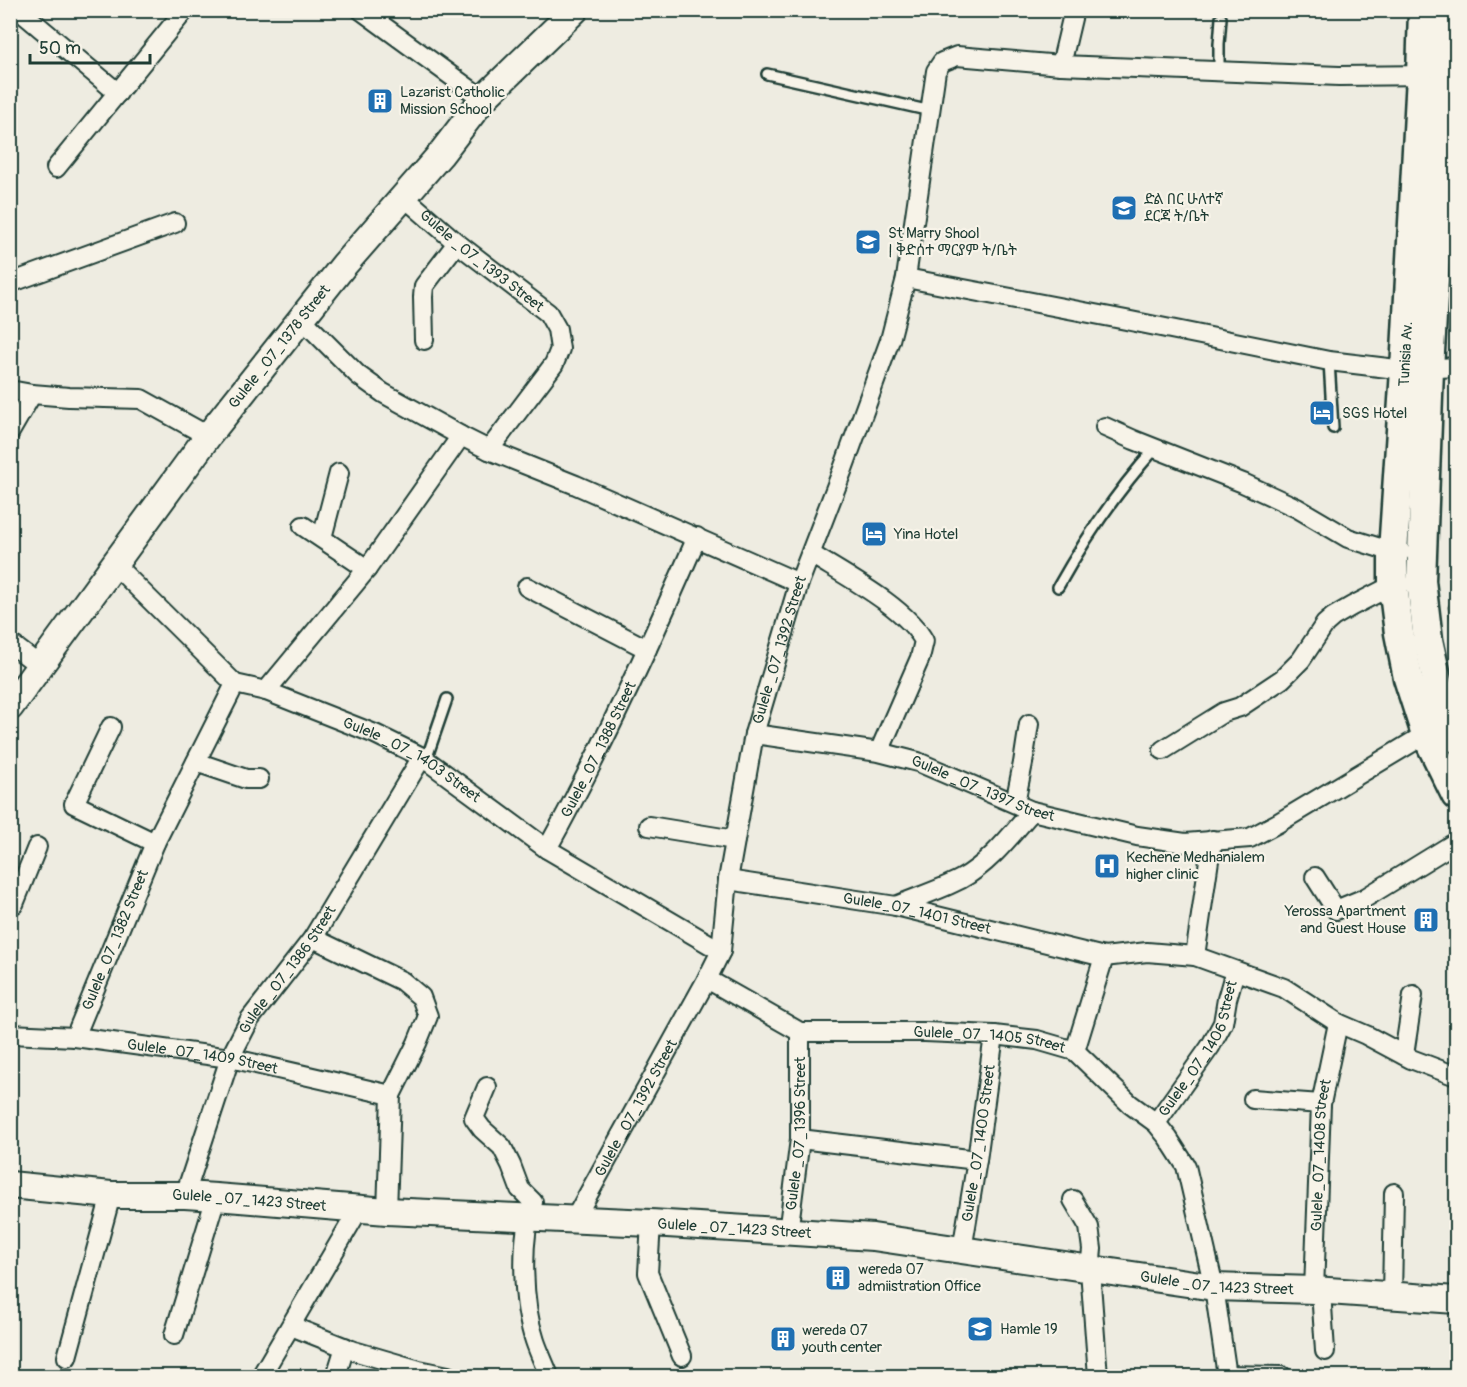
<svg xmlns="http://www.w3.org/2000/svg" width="1467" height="1387" font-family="Pangolin,'Noto Sans Ethiopic',sans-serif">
  <rect width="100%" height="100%" fill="#eeece1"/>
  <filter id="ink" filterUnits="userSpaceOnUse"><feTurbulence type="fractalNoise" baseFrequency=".0167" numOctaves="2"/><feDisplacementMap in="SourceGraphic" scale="12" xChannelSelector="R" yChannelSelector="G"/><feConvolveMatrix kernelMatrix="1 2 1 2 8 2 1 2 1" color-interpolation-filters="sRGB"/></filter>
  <g filter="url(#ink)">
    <polygon fill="#cccfc4" stroke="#76867c" stroke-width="1.5" points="1456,593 1456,643 1448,607"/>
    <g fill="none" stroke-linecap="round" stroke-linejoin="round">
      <g stroke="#1f3d34" stroke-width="14">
        <g id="lane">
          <polyline points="1219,71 1219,44 1221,18"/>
          <polyline points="767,74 931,111"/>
          <polyline points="1329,361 1333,428"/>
          <path d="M1058,587C1086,537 1117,491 1155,449"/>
          <polyline points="426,760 447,699"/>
        </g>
      </g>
      <g stroke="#1f3d34" stroke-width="22">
        <g id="street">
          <polyline points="19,10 118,93"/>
          <polyline points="361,10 483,99"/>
          <polyline points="1061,65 1074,10"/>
          <polyline points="56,168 185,10"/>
          <path id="s1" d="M403,196L457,243L548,313L557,329L560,349L554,364L489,450"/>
          <polyline points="906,278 1126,320 1329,361 1405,370 1456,367"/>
          <polyline points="10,283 175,223"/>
          <polyline points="301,318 358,375 383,393 461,436 489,450 576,485 799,583"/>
          <polyline points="424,340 423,297 424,286 457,243"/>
          <polyline points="10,390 32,394 69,397 141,399 208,436"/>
          <polyline points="1105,427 1134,440 1243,483 1297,508 1348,538 1393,552 1401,552"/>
          <polyline points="10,432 32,394"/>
          <polyline points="303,526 367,569"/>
          <polyline points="322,538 339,473"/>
          <path d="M811,554C844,575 906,607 924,641L920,658L879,752"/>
          <path id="s2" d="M114,564L235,684L266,691L375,734L422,757L547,849L721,951"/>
          <polyline points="527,587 647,649"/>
          <polyline points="10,643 40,666"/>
          <polyline points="266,691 367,569 461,436"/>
          <polyline points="111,727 74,804 155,843"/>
          <path id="s3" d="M754,734L879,752L918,762L1032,811L1137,836L1185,843L1250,838L1278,823L1426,734L1435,731"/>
          <polyline points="1163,750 1224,712 1240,707 1282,679 1301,660 1325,624 1333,617 1352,606 1393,585 1401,584"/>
          <polyline points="196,762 246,779 259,779"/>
          <polyline points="1015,803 1023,763 1029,724"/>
          <polyline points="649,826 735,840"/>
          <path id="s4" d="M547,849C603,748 651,643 697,537"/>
          <polyline points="1315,877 1336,910 1365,898 1456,842"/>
          <path id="s5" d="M728,880L896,906L1104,957L1147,952L1195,956L1284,988L1338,1023L1366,1035L1411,1059L1456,1076"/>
          <polyline points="14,904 37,847"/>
          <path d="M896,906C917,897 940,890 961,879C990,863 1011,835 1032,811"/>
          <polyline points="313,938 402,981 421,997 428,1016 417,1043 391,1095 387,1211"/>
          <polyline points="1195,956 1212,840"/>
          <polyline points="707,979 800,1032"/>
          <path id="s6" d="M800,1032H925L994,1035L1037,1040L1075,1051L1130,1104L1156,1123L1168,1138L1186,1166L1214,1287L1227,1376"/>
          <path id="s7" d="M10,1034L75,1037L230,1058L391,1095"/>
          <path id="s8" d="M75,1037L155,843L235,684"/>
          <polyline points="1075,1051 1104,957"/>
          <polyline points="1404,1055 1413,995"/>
          <path d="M487,1087L474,1118L482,1129L502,1147L511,1165L520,1189L533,1202C520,1240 522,1303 535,1341C539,1353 545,1365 549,1376"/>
          <polyline points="1253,1099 1321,1104"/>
          <path id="s9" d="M1156,1123L1210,1047L1223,1023L1227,999L1235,971"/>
          <polyline points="800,1139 977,1160"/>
          <path id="s10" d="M185,1195L230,1058L250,1019L313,938L422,757"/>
          <polyline points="1073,1200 1089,1227 1092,1249 1090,1270 1098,1376"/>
          <path id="s11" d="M574,1220L707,979L721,951L728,880L754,734L799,583L843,469L890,340L906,278L936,71L942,62L957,56L1061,65L1339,76L1431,75"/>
          <polyline points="651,1223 648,1273 682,1356"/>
          <path id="s12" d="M788,1233L800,1139V1032"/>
          <path id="s13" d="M962,1250L977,1160L994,1035"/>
          <path id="s14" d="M1314,1290L1321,1104L1338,1023"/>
          <polyline points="1321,1291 1325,1351"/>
          <polyline points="1392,1296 1394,1193"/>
          <polyline points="291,1326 354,1351 419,1370 448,1376"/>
          <polyline points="174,1335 216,1197"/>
          <polyline points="67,1357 111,1195"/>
          <polyline points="1226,1375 1282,1376"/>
          <polyline points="261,1376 359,1209"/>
          <polyline points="336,1376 345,1347"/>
        </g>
      </g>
      <g stroke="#1f3d34" stroke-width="30">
        <g id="secondary">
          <path id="s15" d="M10,707L208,436L344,265L440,155L483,99L575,10"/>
          <path id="s16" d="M10,1185L111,1195H185L216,1197L387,1211L651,1223L873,1237L1214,1287L1314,1290L1456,1300"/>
        </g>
      </g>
      <g stroke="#1f3d34" stroke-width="33">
        <g id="primary">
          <polyline points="1423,10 1421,76 1405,370 1393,552 1393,585 1399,633 1408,678 1426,734 1456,795"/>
          <polyline points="1449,10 1429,370 1421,581 1428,640 1438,685 1451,727 1456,738"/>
        </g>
      </g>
      <use href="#lane" stroke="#f7f3e8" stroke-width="9"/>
      <use href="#street" stroke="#f7f3e8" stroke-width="18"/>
      <use href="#secondary" stroke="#f7f3e8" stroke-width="26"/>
      <use href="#primary" stroke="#f7f3e8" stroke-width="28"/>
    </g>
  </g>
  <defs>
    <g id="building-square" transform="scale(1.35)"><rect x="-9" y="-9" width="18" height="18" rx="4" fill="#1f6fb2" stroke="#f7f3e8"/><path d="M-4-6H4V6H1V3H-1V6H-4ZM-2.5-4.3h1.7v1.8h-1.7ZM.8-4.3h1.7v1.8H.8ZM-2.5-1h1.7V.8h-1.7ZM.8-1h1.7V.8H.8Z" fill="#fff"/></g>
    <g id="school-square" transform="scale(1.35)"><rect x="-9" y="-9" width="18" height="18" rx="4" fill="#1f6fb2" stroke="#f7f3e8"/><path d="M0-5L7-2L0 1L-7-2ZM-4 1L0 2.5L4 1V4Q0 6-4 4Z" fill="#fff"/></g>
    <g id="hotel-square" transform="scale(1.35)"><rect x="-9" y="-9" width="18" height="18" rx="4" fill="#1f6fb2" stroke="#f7f3e8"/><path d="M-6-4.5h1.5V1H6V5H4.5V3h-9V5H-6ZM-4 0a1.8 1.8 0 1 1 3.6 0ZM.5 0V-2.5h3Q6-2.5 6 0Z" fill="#fff"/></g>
    <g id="hospital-square" transform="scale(1.35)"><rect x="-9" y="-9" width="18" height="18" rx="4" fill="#1f6fb2" stroke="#f7f3e8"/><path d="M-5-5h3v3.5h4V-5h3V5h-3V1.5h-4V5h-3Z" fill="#fff"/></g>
  </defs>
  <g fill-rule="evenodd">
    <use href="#building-square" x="380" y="101"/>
    <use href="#school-square" x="1124" y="208"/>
    <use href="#school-square" x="868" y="242"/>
    <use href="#hotel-square" x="1322" y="413"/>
    <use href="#hotel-square" x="874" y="534"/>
    <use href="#hospital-square" x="1107" y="866"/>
    <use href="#building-square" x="1426" y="920"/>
    <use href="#building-square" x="838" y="1278"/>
    <use href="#school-square" x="980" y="1329"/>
    <use href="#building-square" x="783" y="1339"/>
  </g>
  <g text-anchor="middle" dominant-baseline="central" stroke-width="4.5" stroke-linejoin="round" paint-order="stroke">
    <g font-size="15" fill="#1f3d34" stroke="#f7f3e8" text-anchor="start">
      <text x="400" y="92">Lazarist Catholic<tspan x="400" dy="17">Mission School</tspan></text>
      <text x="1144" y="199">ድል በር ሁለተኛ<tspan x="1144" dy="17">ደርጃ ት/ቤት</tspan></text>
      <text x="888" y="233">St Marry Shool<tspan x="888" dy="17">| ቅድሰተ ማርያም ት/ቤት</tspan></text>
      <text x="1342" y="413">SGS Hotel</text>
      <text x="894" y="534">Yina Hotel</text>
      <text x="1126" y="857">Kechene Medhanialem<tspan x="1126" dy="17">higher clinic</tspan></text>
      <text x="1406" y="911" text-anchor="end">Yerossa Apartment<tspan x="1406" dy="17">and Guest House</tspan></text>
      <text x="858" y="1269">wereda 07<tspan x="858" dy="17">admiistration Office</tspan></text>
      <text x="1000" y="1329">Hamle 19</text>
      <text x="802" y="1330">wereda 07<tspan x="802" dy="17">youth center</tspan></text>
    </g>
    <g font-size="15" fill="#1f3d34" stroke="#f7f3e8">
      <text stroke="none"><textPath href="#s1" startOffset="102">Gulele _07_1393 Street</textPath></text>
      <text stroke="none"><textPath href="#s15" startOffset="450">Gulele _07_1378 Street</textPath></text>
      <text transform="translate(1406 354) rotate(-87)">Tunisia Av.</text>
      <text stroke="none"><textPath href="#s11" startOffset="614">Gulele _07_1392 Street</textPath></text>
      <text stroke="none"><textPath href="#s4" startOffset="112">Gulele_07_1388 Street</textPath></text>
      <text stroke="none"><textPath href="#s2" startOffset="364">Gulele _07_1403 Street</textPath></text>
      <text stroke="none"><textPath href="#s3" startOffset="237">Gulele _07_1397 Street</textPath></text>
      <text stroke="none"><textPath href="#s5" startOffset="192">Gulele_07_1401 Street</textPath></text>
      <text stroke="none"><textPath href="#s8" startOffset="105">Gulele_07_1382 Street</textPath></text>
      <text stroke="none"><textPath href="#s10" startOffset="250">Gulele _07_1386 Street</textPath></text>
      <text stroke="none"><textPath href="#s6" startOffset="190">Gulele_07_1405 Street</textPath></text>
      <text stroke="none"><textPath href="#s9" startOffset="87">Gulele_07_1406 Street</textPath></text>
      <text stroke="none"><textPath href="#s7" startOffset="194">Gulele_07_1409 Street</textPath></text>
      <text stroke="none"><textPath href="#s11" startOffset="128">Gulele _07_1392 Street</textPath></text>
      <text stroke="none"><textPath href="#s12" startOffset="100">Gulele _07_1396 Street</textPath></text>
      <text stroke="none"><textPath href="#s13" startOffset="108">Gulele _07_1400 Street</textPath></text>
      <text stroke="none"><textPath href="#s14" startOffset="135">Gulele_07_1408 Street</textPath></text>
      <text stroke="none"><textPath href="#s16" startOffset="240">Gulele _07_1423 Street</textPath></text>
      <text stroke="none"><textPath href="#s16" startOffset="726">Gulele _07_1423 Street</textPath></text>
      <text stroke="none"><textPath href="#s16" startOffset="1212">Gulele _07_1423 Street</textPath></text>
    </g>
  </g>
  <rect width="1467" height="1387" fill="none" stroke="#f7f3e8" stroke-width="36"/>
  <rect x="18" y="18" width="1431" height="1351" fill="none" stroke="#1f3d34" stroke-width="2" filter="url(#ink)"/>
  <path d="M30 54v9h120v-9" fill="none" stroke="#1f3d34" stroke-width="3"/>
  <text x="39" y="54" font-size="18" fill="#1f3d34" stroke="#f7f3e8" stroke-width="4.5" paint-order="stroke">50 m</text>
</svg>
